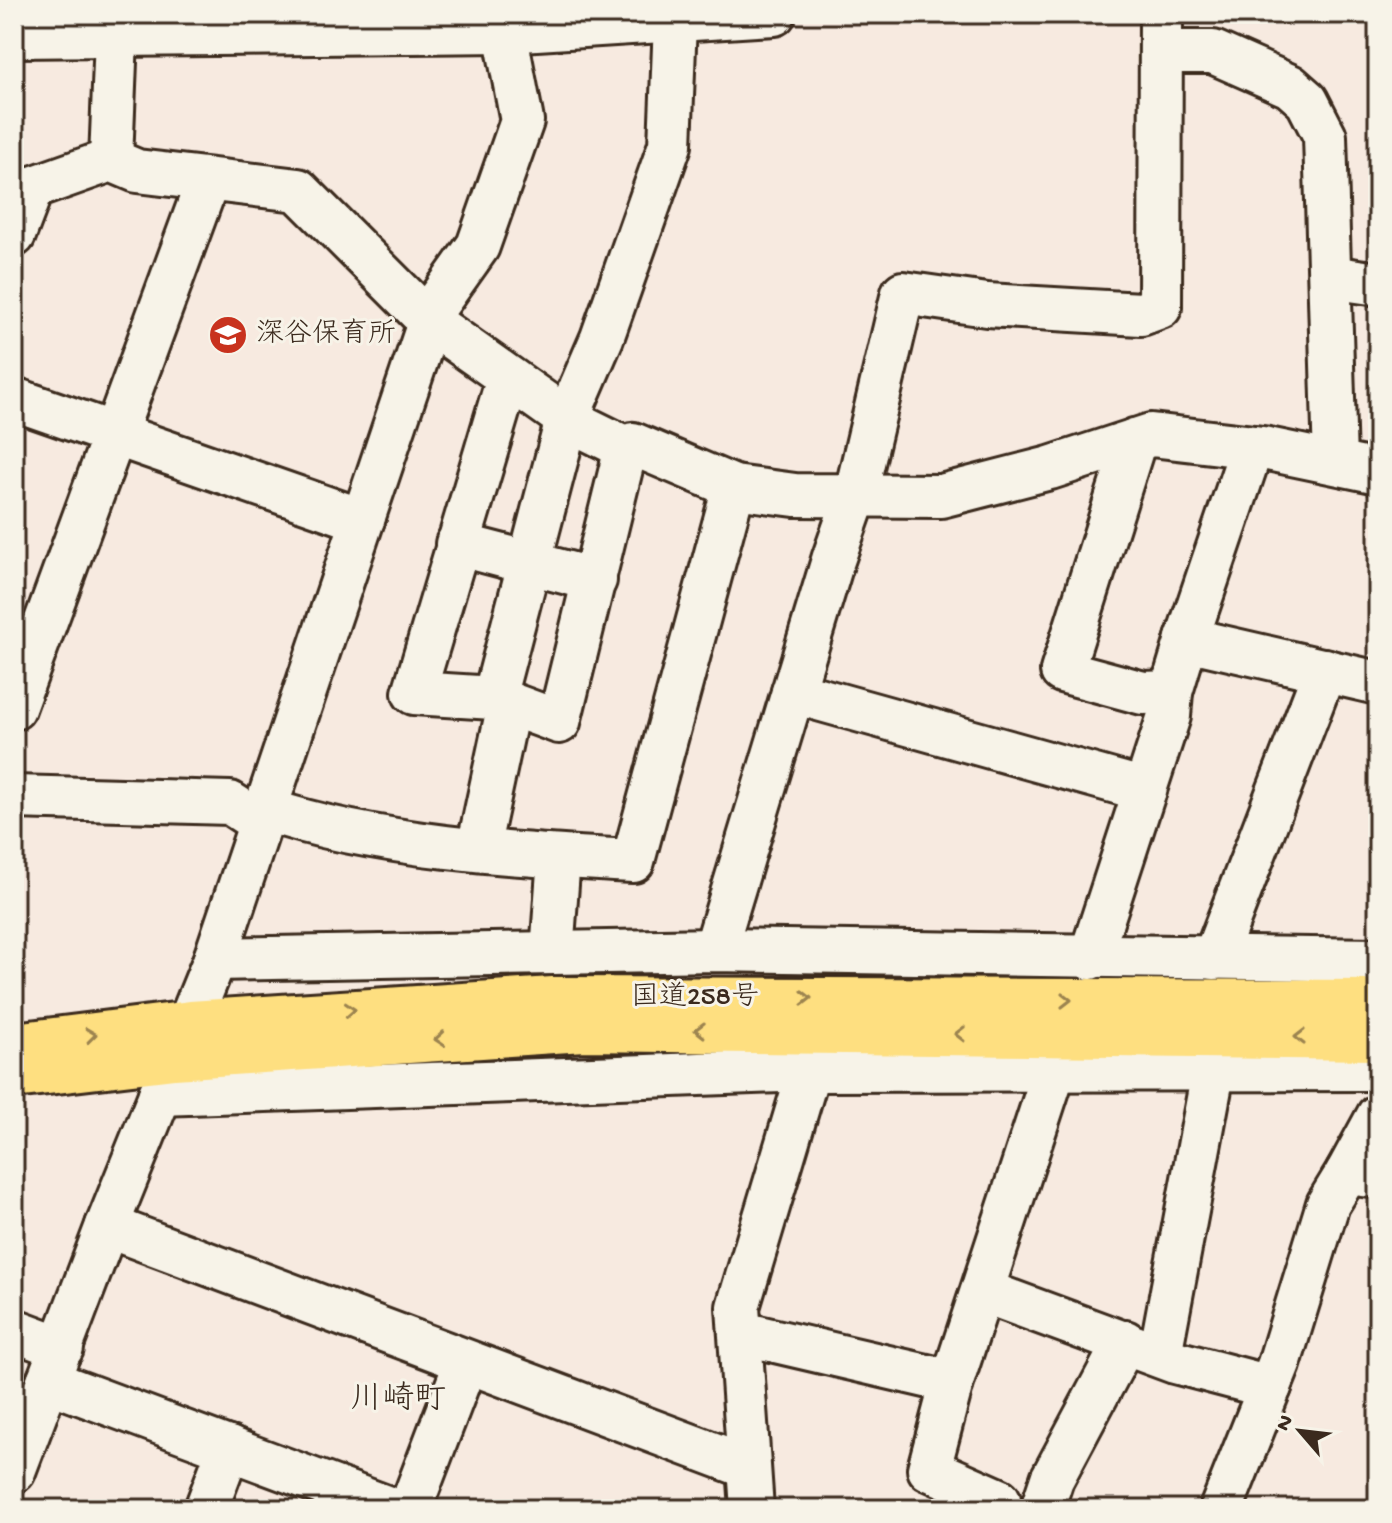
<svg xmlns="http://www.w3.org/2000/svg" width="1392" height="1523" font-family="'Gochi Hand','Klee One',sans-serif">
  <rect width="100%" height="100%" fill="#f7eae0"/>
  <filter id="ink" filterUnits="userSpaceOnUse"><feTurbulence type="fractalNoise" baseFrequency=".0125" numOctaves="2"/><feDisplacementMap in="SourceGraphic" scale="16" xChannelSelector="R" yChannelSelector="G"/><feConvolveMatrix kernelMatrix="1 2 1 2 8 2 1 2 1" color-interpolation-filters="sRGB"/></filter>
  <g filter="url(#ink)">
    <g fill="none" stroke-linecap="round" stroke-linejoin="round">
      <g stroke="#3b2a1e" stroke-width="48">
        <g id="minor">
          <polyline points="14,36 505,31 774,14"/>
          <polyline points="1161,52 1213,52 1290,86 1307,101 1325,136 1335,462"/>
          <polyline points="111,160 116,37"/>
          <polyline points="14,235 32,188 111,160 137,171 298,190 430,322 567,419 626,448 633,444 734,487 795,495 941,496 1050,468 1151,435 1263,448 1378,472"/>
          <polyline points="1330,277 1378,284"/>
          <polyline points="508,378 414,693 494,698 559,722 626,448"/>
          <polyline points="14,399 344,514 364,517"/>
          <polyline points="1135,440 1062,671 1143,693 1171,692"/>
          <polyline points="457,544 595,580"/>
          <polyline points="1187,639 1378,683"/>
          <polyline points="793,692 1145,790"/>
          <polyline points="494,698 567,419 602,338 670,145 675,22"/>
          <polyline points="14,708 208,180"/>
          <polyline points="14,797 230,803 259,822"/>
          <path d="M264,809C376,847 515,855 633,861L734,487"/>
          <polyline points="478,849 509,704"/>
          <polyline points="715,950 833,560 855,497 903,293 987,305 1141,314 1160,307 1161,14"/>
          <polyline points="552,953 559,857"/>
          <polyline points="1090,958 1169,716 1171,692 1187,639 1252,447"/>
          <polyline points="1214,958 1325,670"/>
          <polyline points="215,959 715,950 1378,960"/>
          <polyline points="160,1094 809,1070 1378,1069"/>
          <polyline points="1378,1116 1347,1173 1378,1177"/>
          <polyline points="107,1226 748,1467"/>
          <polyline points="983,1291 1175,1362 1270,1387"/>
          <polyline points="14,1330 62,1348"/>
          <polyline points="741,1333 952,1382 1054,1071"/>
          <polyline points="1160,1355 1214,1067"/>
          <polyline points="48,1381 391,1509"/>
          <polyline points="952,1382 929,1469 999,1500 996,1509"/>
          <polyline points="14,1471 107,1226 215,959 434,308 478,246 522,121 505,31"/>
          <polyline points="206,1509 229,1448"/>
          <polyline points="410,1509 466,1362"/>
          <polyline points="752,1509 738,1307 809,1070"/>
          <polyline points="1042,1509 1052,1479 1125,1342"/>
          <polyline points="1221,1509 1279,1364 1328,1204 1347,1173"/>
        </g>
      </g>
      <g stroke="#3b2a1e" stroke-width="50">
        <g id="highway">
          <polyline points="14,1045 191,1023 553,999 1378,1002"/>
          <polyline points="14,1076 174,1057 583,1029 1378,1038"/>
        </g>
      </g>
      <use href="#minor" stroke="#f7f3e8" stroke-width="42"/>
      <use href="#highway" stroke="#fedf80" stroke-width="44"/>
    </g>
    <defs><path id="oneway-chevron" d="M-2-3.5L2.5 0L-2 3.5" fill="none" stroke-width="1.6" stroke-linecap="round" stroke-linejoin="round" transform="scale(2)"/></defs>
    <g stroke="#9c844f">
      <use href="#oneway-chevron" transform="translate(806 998)"/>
      <use href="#oneway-chevron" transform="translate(1066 1000)"/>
      <use href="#oneway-chevron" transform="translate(350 1010) rotate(-4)"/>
      <use href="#oneway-chevron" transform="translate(700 1030) rotate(-179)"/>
      <use href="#oneway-chevron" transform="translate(960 1034) rotate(-179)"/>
      <use href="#oneway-chevron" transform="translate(91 1035) rotate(-7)"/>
      <use href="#oneway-chevron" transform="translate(1300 1037) rotate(-180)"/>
      <use href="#oneway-chevron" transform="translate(440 1039) rotate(176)"/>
    </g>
  </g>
  <defs>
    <g id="school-disc" transform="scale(2)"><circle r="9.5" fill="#c8321e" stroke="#f7f3e8"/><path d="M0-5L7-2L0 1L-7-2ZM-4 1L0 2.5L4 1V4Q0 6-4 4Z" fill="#fff"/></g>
  </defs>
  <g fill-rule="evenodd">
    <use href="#school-disc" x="228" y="335"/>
  </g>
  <g text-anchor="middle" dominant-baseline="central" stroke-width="6" stroke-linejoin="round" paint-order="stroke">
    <g font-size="28" fill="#3b2a1e" stroke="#f7f3e8" text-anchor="start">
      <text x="256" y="335">深谷保育所</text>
    </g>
    <g font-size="28" fill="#3b2a1e" stroke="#f7f3e8">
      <text x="695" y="998">国道258号</text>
    </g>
    <g font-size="32" fill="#3b2a1e" stroke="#f7f3e8">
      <text x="398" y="1401">川崎町</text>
    </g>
  </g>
  <rect width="1392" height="1523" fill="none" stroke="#f7f3e8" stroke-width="48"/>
  <rect x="24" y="24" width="1344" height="1475" fill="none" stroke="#3b2a1e" stroke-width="3" filter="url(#ink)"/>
  <g transform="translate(1300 1431) rotate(298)" stroke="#f7f3e8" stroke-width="6" paint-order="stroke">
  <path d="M0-6L14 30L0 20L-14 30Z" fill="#3b2a1e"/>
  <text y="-12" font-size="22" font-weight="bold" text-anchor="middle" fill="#3b2a1e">N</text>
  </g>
</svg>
